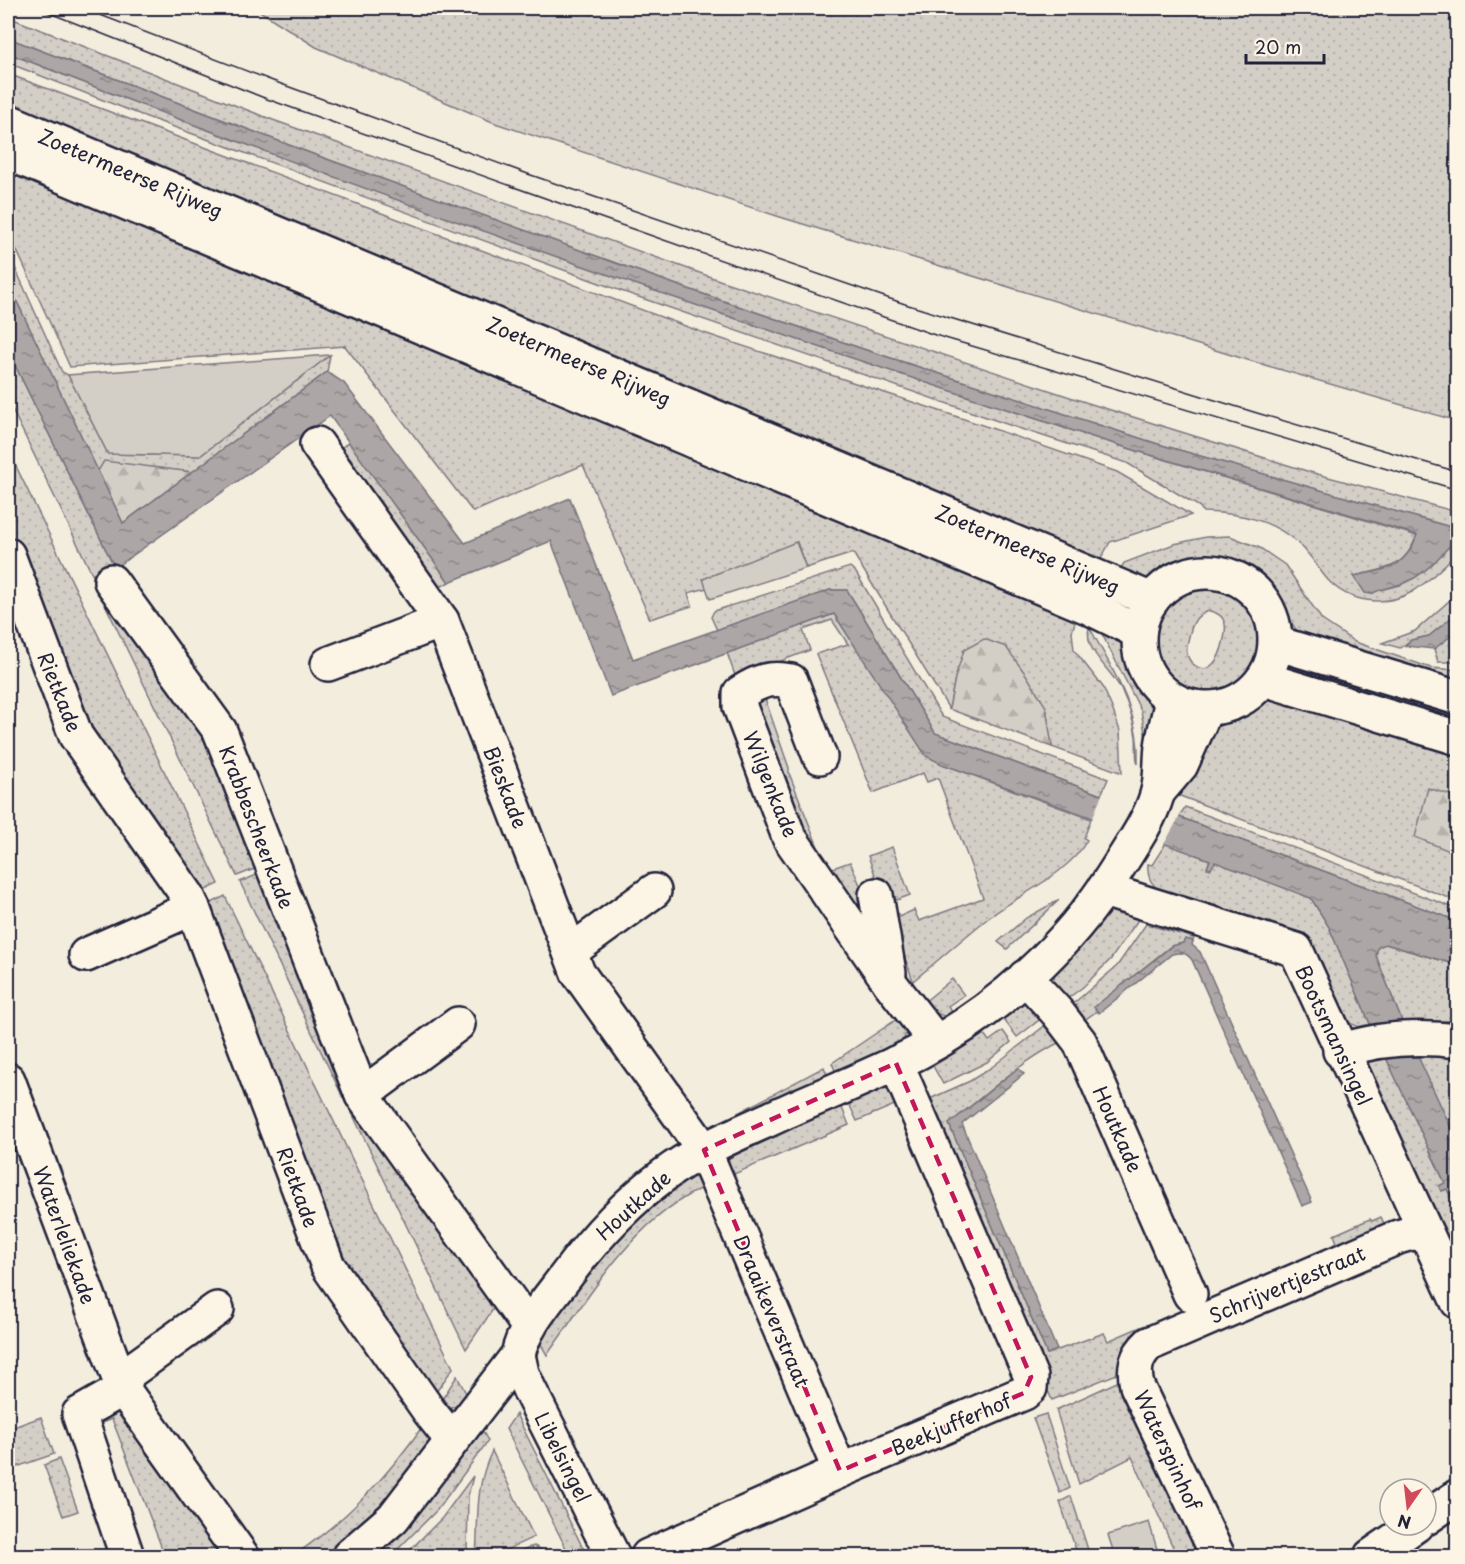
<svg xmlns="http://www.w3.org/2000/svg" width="1465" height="1564" font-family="'Playpen Sans',sans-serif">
  <defs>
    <pattern id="grass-dots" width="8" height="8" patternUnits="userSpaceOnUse" patternTransform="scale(1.5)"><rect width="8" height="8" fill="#d4cfc6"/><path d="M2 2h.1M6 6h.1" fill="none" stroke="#b6b1ab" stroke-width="1.8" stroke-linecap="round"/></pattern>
    <pattern id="forest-firs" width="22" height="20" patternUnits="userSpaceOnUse" patternTransform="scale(1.5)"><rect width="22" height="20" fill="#d4cfc6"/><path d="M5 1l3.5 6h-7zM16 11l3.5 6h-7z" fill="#b6b1ab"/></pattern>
    <pattern id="water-ripples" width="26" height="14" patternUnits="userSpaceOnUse" patternTransform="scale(1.5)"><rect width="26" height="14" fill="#aca7a6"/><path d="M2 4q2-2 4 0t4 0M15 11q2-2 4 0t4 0" fill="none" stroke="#8c8888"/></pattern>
  </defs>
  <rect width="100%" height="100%" fill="#f3edde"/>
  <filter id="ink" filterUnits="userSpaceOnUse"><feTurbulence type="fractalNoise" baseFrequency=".0167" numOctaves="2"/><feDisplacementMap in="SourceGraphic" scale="12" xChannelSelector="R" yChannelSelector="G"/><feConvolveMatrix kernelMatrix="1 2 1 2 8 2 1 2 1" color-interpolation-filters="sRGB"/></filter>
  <g filter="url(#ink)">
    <g fill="url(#grass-dots)" stroke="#7b7880" stroke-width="1.5" fill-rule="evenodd">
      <polygon points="255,8 1457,8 1457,421 1251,361 780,217 495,123 316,47"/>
      <polygon points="8,17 273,120 722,281 1088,403 1310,472 1457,512 1457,526 1447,526 1158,444 866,350 674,284 310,153 8,38"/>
      <path d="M8,53C361,192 719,316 1080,433C1192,469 1305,501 1417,536C1403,570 1387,568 1354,576L1371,594L1380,589L1400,585L1453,542L1451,530H1457V553C1443,566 1429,582 1412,592C1385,607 1349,603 1328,580C1318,569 1311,555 1300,545C1273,519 1238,513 1203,512L1200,507L1127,463L1018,428L624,292L144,116L8,63Z"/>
      <polygon points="8,74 704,333 991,428 1117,472 1191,515 1110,542 1096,568 8,107"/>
      <polygon points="8,163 1078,612 1072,632 1074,650 1103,687 1112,708 1120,731 1122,773 1052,747 1046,707 955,678 949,709 853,553 806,568 797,542 704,579 707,588 688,593 692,606 650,619 583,465 473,512 345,346 70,367 8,231"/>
      <polygon points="8,252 62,372 68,375 108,454 200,456 330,355 327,372 192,472 104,462 98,471 8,283"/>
      <polygon points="8,351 115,568 96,582 8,401"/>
      <polygon points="349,442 449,582 434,591 334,453"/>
      <polygon points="12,458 219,884 197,894 79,725 8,527 8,461"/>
      <path d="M1230,536L1260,548L1285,565L1322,620L1355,642L1431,668L1457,670V688L1303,639C1289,622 1280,601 1264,586C1245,567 1213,555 1187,564C1159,574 1147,588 1116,576L1124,563L1174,544L1206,537Z"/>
      <polygon points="850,567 855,571 942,717 1108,779 1101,795 935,733 847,590 830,590 717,630 711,617 714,611"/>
      <path d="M1205,588C1216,589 1226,590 1236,595C1255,607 1267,633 1260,655C1255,672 1242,688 1224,692C1157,707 1130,618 1187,593C1193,590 1200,590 1205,588ZM1210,611C1228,615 1227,628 1223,643C1220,657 1209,679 1192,663C1188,659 1186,653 1187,646C1190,631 1193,613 1210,611Z"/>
      <polygon points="108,590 211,733 262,866 237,876 101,596"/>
      <polygon points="1457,594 1457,613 1429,636 1411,640 1400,648 1382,643 1415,631"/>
      <path d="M834,614L942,764L1091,819L1084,838L1087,840C1070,873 1020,894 991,916C964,937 939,960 913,981L892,920L914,910L919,921L983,898L938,778L927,782L923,773L873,793L816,654L848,644L832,620L803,630L810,650L736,678L727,653Z"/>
      <path d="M1092,617L1093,618L1090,628C1113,671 1141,712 1138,764C1135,757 1137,746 1136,737C1134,721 1128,704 1121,689C1107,663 1078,649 1092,617Z"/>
      <polygon points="1098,626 1120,634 1128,645 1137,675 1154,706 1157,721 1147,773 1146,738 1141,711"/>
      <polygon points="1457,631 1457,662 1438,662 1434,649"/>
      <polygon points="1314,663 1457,707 1457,727 1308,681"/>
      <polygon points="764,696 789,768 789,773 827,870 850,862 874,917 856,923 802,843 752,704"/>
      <polygon points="1281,696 1457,746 1457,901 1175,794 1214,729 1259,704"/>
      <polygon points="1185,807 1457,909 1457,921 1179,817"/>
      <path d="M1166,843L1210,860L1207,868L1215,861L1311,898L1329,927L1371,1026L1359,1027L1345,1021L1332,987L1308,948L1160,891C1150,883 1147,876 1148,864L1152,865Z"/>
      <polygon points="892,847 910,895 886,904 868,856"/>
      <polygon points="264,872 356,1100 347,1106 240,882"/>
      <polygon points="225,896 453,1368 432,1398 336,1263 202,908"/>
      <polygon points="1059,900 1007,949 998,942 1026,918"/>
      <polygon points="1118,909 1142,914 1111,959 1083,987 1063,1002 1053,986 1055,970 1101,917 1109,911"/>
      <polygon points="1146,924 1194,938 1193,941 1185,939 1183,943 1171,946 1095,1007 1097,1011 1080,1023 1067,1009 1117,966"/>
      <polygon points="1385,944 1457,965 1457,1020 1403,1024 1376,956 1377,947"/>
      <path d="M952,979L964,995L948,1006L954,1015C942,1019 931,1011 923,1003Z"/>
      <polygon points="1022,1001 1029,1002 1047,1014 1017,1037 1001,1016"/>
      <polygon points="906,1013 907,1030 902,1045 837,1075 832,1063"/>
      <path d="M1052,1020L1064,1040C1021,1061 986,1094 949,1124L1047,1354L1104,1333L1108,1341L1145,1325L1149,1335L1127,1370L1052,1400L923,1102L970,1081L992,1067Z"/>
      <polygon points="1003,1031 1011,1042 987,1062 943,1084 933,1066 984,1034 989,1041"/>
      <polygon points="1430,1048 1456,1061 1458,1065 1457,1141 1414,1049"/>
      <polygon points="1383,1051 1445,1183 1439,1186 1441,1191 1447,1189 1457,1211 1457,1283 1363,1069 1366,1060"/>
      <polygon points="824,1067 829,1079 734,1121 732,1116"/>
      <polygon points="881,1084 894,1088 904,1101 857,1121 847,1099"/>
      <polygon points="840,1103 849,1125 727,1177 725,1167 732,1152"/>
      <polygon points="360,1105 500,1299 466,1349 351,1111"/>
      <path d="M688,1176L702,1179L708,1185C635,1217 592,1293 547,1355L538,1339L609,1241Z"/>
      <polygon points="1381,1217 1388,1232 1341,1252 1334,1235 1370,1219 1372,1221"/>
      <path d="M457,1376L468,1397C459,1408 452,1409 439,1404Z"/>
      <polygon points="1117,1382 1200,1556 1177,1556 1132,1457 1079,1484 1056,1410"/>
      <polygon points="118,1408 230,1556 165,1556 112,1419 94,1426 100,1413"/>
      <polygon points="516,1414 587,1556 570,1556 506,1429"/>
      <polygon points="1046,1414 1070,1488 1060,1493 1033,1418"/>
      <polygon points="41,1417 54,1454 8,1470 8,1429"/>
      <path d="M427,1420L434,1437L404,1486L337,1550L328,1556H293C348,1519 389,1475 427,1420Z"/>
      <polygon points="477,1421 488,1441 437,1510 391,1556 360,1556"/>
      <path d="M492,1451L534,1537L493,1556H476C479,1517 474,1489 492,1451Z"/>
      <polygon points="59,1459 78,1511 63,1516 44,1465"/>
      <polygon points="473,1476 468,1496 467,1556 404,1556 442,1518"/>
      <polygon points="1071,1496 1090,1556 1078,1556 1060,1502"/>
      <polygon points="534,1546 542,1550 545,1556 509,1556 527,1548"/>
    </g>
    <g fill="url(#forest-firs)" stroke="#7b7880" stroke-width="1.5">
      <polygon points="104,461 192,472 123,523 98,471"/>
      <polygon points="984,639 1006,647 1027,676 1046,707 1052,747 949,709 955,678 964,650"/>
      <polygon points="1428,788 1457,797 1457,854 1415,837"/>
    </g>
    <g fill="#d4cfc6" stroke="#7b7880" stroke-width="1.5">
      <polygon points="330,355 200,456 108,454 68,375"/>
      <polygon points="796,542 806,568 710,599 703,579"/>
      <polygon points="1149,1522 1159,1556 1115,1556 1108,1535"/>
    </g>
    <g fill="url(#water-ripples)" stroke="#75727b" stroke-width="1.5">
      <path d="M8,38L310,153L674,284L866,350L1158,444L1447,526L1451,530L1453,542C1439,558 1422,577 1402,584C1391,588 1381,588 1371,594L1365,593L1354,576C1385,569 1405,570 1417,535C1305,500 1192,469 1080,433C719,316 360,192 8,53Z"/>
      <polygon points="8,283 123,523 327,372 344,383 465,543 570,498 633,659 830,590 847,590 935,733 1101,795 1179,817 1457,921 1457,965 1386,944 1378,947 1376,956 1403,1024 1457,1141 1457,1211 1447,1189 1441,1191 1439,1186 1445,1183 1371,1026 1329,927 1311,898 1215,862 1211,869 1207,868 1210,860 942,764 926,756 834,614 611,696 551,541 449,582 330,416 115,568 8,351"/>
      <polygon points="1457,613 1457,631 1434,649 1405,646 1411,640 1429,636"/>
      <path d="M1185,939L1193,941L1192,945L1200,952L1312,1202L1302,1206L1192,960C1186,952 1181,952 1172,954L1099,1013L1094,1007L1172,946L1183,943Z"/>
      <polygon points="1018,1068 1024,1074 962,1124 1057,1350 1047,1354 949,1124"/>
    </g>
    <polygon fill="#f3edde" points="1103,792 1181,814 1163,846 1091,822"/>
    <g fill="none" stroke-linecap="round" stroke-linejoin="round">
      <g stroke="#22223b" stroke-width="38">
        <g id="minor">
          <polyline points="317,444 442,621 578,973 704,1150 840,1471"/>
          <polyline points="8,555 76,736 187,895 193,908 328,1266 429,1411 452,1440"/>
          <polyline points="111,581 220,731 362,1095 529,1327"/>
          <polyline points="328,664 442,621"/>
          <path d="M820,757L791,681C769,677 759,681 740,693V707L789,837L890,983L936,1042"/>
          <polyline points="1158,792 1181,765 1206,709"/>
          <polyline points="1104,890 1296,950 1458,1302"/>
          <polyline points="876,895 889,973"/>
          <polyline points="570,952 654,891"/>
          <polyline points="86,955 193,908"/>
          <polyline points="1025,977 1057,1012 1080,1042 1190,1294"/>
          <path d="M1340,1051C1379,1038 1417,1036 1458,1041"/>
          <polyline points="8,1080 123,1389 242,1556"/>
          <polyline points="362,1095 458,1024"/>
          <polyline points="518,1355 522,1373 529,1389 613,1556"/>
          <polyline points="1426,1518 1458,1496"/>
          <polyline points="127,1556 79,1414 123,1389 128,1373 217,1309"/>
          <path d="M349,1556L393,1518L518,1355C524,1326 548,1300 566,1276C594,1238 625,1204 664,1175C700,1148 745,1131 785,1112C830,1092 876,1074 919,1052C997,1011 1068,947 1115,872C1130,848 1149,822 1157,795C1162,780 1160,762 1162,747C1164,731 1169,715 1172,699"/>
          <polyline points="648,1556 840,1471 1024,1393 1030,1388 1031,1377 896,1063"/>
          <path d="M1218,1556L1137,1386C1133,1368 1136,1356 1149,1344L1398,1237L1412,1233L1427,1235"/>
          <polyline points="1371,1556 1416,1525"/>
        </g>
      </g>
      <g stroke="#22223b" stroke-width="38">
        <g id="major">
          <polyline points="8,121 1152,600"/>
          <polyline points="8,153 1088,607 1139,632"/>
          <circle cx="1207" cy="640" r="68"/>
          <polyline points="1276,643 1458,698"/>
          <polyline points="1264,679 1458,738"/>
        </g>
      </g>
      <use href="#minor" stroke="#fcf5e5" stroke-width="33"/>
      <use href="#major" stroke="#fcf5e5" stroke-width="33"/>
      <g stroke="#22223b" stroke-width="1.5">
        <polyline points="37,8 267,99 601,218 935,335 1458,490"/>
        <polyline points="82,8 273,81 528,174 905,304 1257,413 1458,472"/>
      </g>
    </g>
  </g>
  <path fill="none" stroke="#c2185b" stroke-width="4.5" stroke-dasharray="12 8" stroke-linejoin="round" d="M896,1063L1031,1377L1024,1393L840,1471L704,1150Z"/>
  <g text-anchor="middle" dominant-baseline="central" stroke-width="4.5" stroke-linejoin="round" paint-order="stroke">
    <g font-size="20" fill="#22223b" stroke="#fcf5e5">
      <text transform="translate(131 173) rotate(23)">Zoetermeerse Rijweg</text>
      <text transform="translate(579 361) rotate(23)">Zoetermeerse Rijweg</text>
      <text transform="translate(1028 549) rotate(23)">Zoetermeerse Rijweg</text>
      <text transform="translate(60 692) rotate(68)">Rietkade</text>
      <text transform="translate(771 784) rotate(68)">Wilgenkade</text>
      <text transform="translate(506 787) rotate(69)">Bieskade</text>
      <text transform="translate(257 827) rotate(69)">Krabbescheerkade</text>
      <text transform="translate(1334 1035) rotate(65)">Bootsmansingel</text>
      <text transform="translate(1118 1129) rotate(66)">Houtkade</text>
      <text transform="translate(298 1187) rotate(70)">Rietkade</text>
      <text transform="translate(633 1205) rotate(-42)">Houtkade</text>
      <text transform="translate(65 1235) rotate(70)">Waterleliekade</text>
      <text transform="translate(1287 1284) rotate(-23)">Schrijvertjestraat</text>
      <text transform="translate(772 1311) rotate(67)">Draaikeverstraat</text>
      <text transform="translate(951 1424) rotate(-23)">Beekjufferhof</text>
      <text transform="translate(1168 1450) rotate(65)">Waterspinhof</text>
      <text transform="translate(563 1457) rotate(63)">Libelsingel</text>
    </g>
  </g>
  <rect width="1465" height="1564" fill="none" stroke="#fcf5e5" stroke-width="30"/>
  <rect x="15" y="15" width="1435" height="1534" fill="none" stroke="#22223b" stroke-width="2" filter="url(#ink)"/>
  <g transform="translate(1408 1507) rotate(194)"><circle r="28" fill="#fcf5e5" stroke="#a5a1a1" stroke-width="1.5"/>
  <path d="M0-4.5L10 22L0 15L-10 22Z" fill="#d1495b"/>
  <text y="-9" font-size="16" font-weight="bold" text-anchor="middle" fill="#22223b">N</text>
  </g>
  <path d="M1246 54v9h78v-9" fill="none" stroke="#22223b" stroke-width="3"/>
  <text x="1255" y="54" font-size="18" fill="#22223b" stroke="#fcf5e5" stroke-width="4.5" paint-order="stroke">20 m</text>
</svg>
